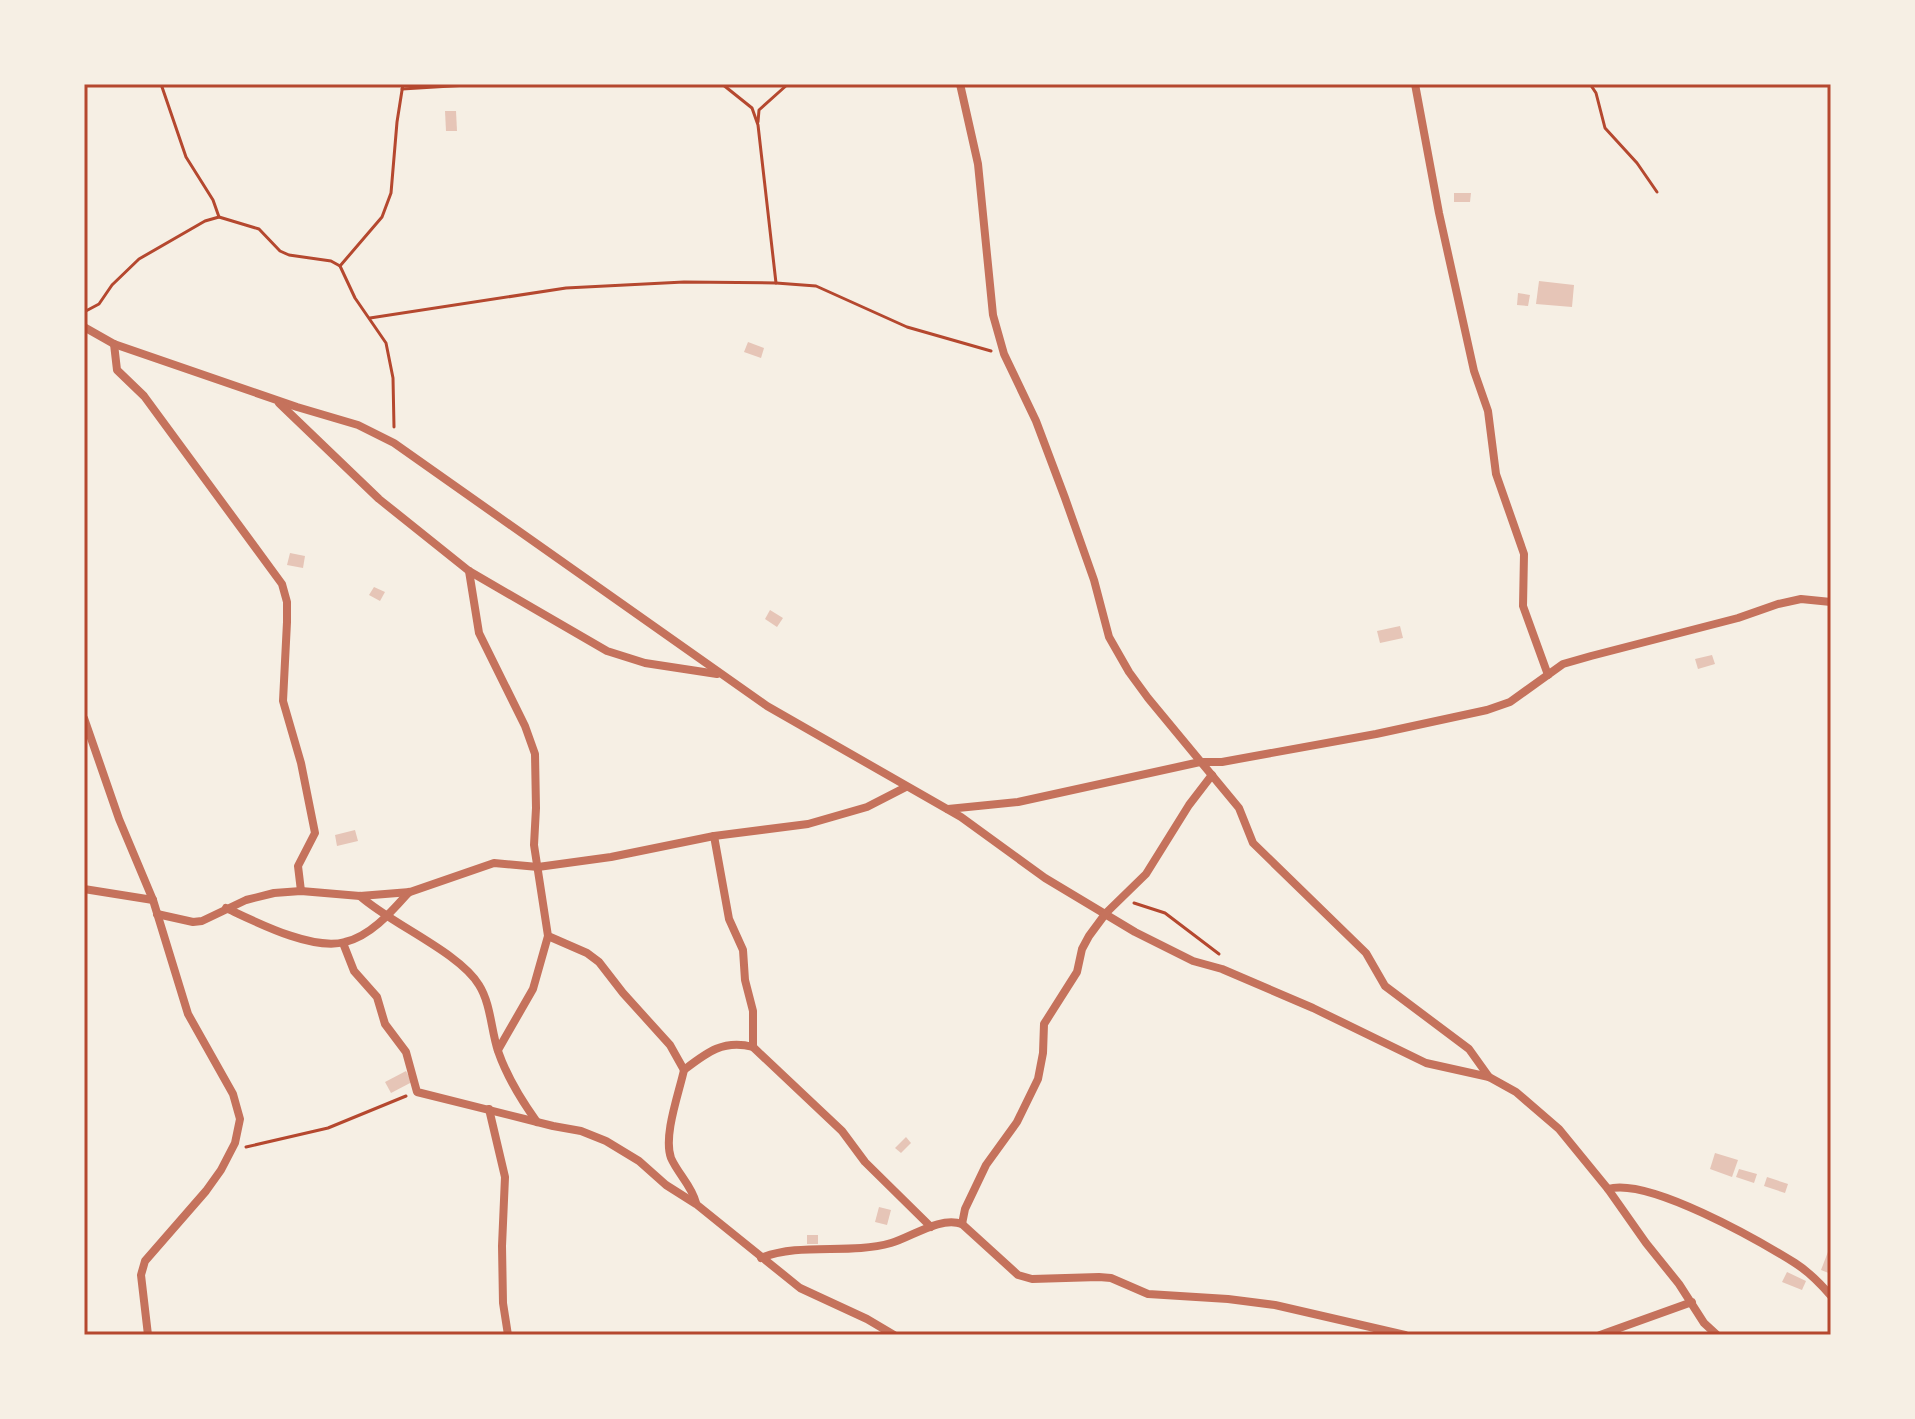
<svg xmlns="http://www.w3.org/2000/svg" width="1915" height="1419" font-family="Barlow,sans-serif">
  <rect width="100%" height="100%" fill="#f6efe4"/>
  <g fill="#e6c5b7">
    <polygon points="445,111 456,111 457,131 446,131"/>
    <polygon points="1454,193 1471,193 1470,202 1454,202"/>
    <polygon points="1539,281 1574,285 1572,307 1536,304"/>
    <polygon points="1518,293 1530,295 1528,306 1517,305"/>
    <polygon points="748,342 764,348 761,358 744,352"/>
    <polygon points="290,553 305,556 303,568 287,565"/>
    <polygon points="374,587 385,592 380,601 369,595"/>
    <polygon points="770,610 783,618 777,627 765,619"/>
    <polygon points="1400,626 1403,638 1380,643 1377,631"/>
    <polygon points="1712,655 1715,664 1698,669 1695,659"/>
    <polygon points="355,830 358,841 337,846 335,835"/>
    <polygon points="406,1071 412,1082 391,1093 385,1082"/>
    <polygon points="906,1137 911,1143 901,1153 895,1148"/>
    <polygon points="1715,1153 1738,1160 1732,1177 1710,1169"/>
    <polygon points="1739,1169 1757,1174 1754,1183 1736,1177"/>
    <polygon points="1767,1177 1788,1184 1785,1193 1764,1186"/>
    <polygon points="879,1207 891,1210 887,1225 875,1222"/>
    <rect x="807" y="1235" width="11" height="9"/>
    <polygon points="1831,1244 1831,1274 1821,1270"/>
    <polygon points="1787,1272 1806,1281 1802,1290 1782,1282"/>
  </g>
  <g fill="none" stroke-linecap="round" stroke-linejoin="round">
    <g stroke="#b5482f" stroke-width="3">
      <polyline points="161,84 186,157 213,200 219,217"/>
      <polyline points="722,84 752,108 758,125 776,283"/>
      <polyline points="1590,84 1596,93 1605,128 1637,163 1657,192"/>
      <polyline points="402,89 484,84"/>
      <polyline points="758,122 759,110 788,84"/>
      <polyline points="340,266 382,217 391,193 397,122 403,84"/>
      <polyline points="84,312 99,304 112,285 139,259 205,221 219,217 259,229 280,251 289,255 331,261 340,266 355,298 386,343 393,378 394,427"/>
      <polyline points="370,318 566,288 684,282 776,283 816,286 907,327 991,351"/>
      <polyline points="1134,903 1165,913 1219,954"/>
      <polyline points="246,1147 328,1128 406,1096"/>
    </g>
    <g stroke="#c5725c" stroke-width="8">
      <polyline points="960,84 978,164 993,315 1004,354 1036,421 1065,498 1094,580 1109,637 1129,672 1148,698 1239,808 1253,843 1366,953 1385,986 1469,1049 1489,1077"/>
      <polyline points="1415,84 1439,213 1474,371 1488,411 1496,474 1524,554 1523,606 1548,675"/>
      <polyline points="84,327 114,344 297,407 358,425 394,443 767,706 961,817 1045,878 1135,932 1193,961 1222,969 1313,1008 1426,1063 1489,1077 1516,1092 1559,1129 1608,1189 1646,1243 1679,1284 1704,1323 1717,1335"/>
      <polyline points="114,344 117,370 144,396 282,584 287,602 287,622 283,701 301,763 315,833 298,866 301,891"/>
      <polyline points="279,403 379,499 469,571 607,651 645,663 717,674"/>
      <polyline points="469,571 479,633 525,726 535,754 536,808 534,845 548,936 587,953 599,962 623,993 670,1045 684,1070"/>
      <polyline points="84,718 119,819 153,900 188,1014 233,1094 240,1119 235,1143 221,1170 206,1191 145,1261 141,1275 148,1335"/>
      <polyline points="948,809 1018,802 1200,762 1222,762 1376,734 1487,710 1510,702 1563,664 1591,656 1738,618 1778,604 1801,599 1831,602"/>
      <polyline points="84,889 153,900"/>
      <path d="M360,896C391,924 459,952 479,985C491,1004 491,1030 498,1051C507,1077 521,1100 537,1122"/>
      <path d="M226,908C256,922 312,951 345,942C371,936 392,911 409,892"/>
      <polyline points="157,914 193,922 202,921 246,900 274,893 301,891 360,896 410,892 494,863 538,867 611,857 714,836 808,824 867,807 906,787"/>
      <polyline points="343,943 354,971 377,997 385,1024 406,1052 417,1092 553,1126 581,1131 606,1141 639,1161 666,1185 696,1204 800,1288 867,1319 894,1335"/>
      <polyline points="753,1047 842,1131 865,1162 931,1227"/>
      <polyline points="498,1050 533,989 548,936"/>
      <polyline points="489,1109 505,1177 502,1246 503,1303 508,1335"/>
      <path d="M1608,1189C1648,1177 1758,1240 1795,1263C1809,1272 1820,1283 1831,1296"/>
      <path d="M696,1203C692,1186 678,1174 671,1158C663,1136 679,1093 684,1070C706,1053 723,1039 753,1047V1011L745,980L743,950L729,919L714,836"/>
      <polyline points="962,1224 965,1209 986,1165 1017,1122 1038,1079 1043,1053 1044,1024 1077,972 1082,949 1089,936 1106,913 1146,874 1189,805 1212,775"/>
      <path d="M761,1258C801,1242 849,1255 891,1243C912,1237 940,1216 962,1224L1018,1275L1032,1279L1099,1277L1111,1278L1148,1294L1228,1299L1275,1305L1405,1335"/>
      <polyline points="1600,1335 1692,1302"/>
    </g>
  </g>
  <rect width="1915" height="1419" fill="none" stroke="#f6efe4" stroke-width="172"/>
  <rect x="86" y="86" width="1743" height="1247" fill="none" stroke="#b5482f" stroke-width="3"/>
</svg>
